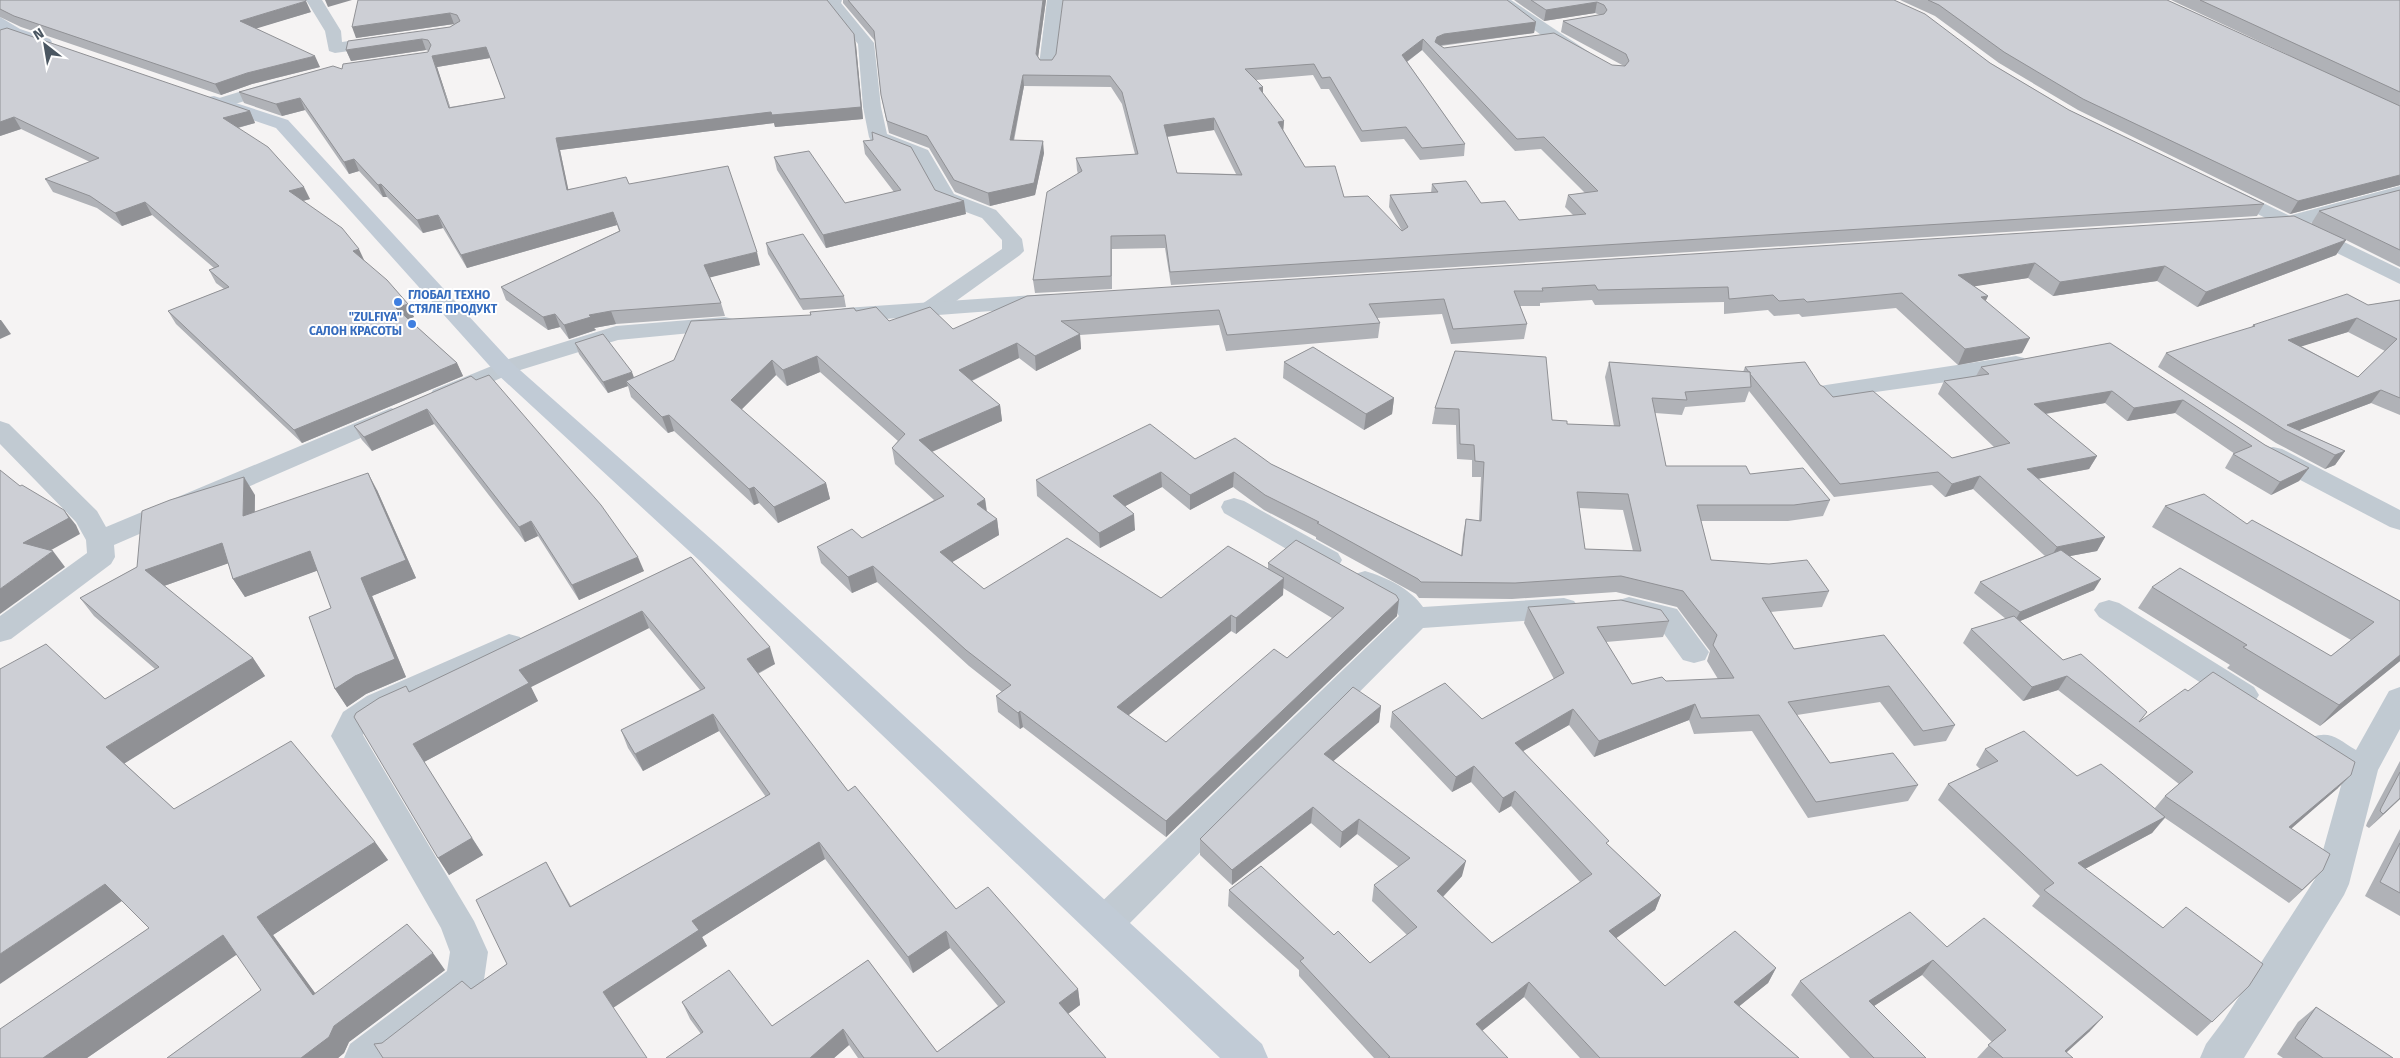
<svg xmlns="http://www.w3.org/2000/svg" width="2400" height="1058" font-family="'Fira Sans',sans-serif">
  <rect width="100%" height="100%" fill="#f5f3f3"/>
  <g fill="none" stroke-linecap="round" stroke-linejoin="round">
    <g fill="#c1cad2" fill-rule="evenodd">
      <polygon points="306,0 322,0 341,31 342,42 384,36 390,38 392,41 390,44 384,46 335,53 329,51 325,31"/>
      <polygon points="826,0 842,0 841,3 874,43 881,107 887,134 928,150 954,194 996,210 1022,239 1024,251 1020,255 938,314 930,316 922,314 919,309 922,304 1002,249 1002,240 982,218 939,202 914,158 871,141 869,137 863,107 858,44 828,6"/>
      <polygon points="1047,0 1063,0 1055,65 1053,69 1041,69 1039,65"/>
      <polygon points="1493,0 1511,0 1589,52 1587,55 1575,55 1548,40"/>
      <polygon points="278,80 284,81 287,85 284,89 222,108 216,107 213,103 216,99"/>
      <polygon points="2228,186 2400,269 2400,284 2221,196 2218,192 2221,188"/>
      <polygon points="2016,356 2024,358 2028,363 2024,368 1961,380 1826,399 1817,397 1814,392 1817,387 1826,385"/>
      <polygon points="504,361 512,363 516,368 512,373 451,400 442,402 433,400 430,395 433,390"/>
      <polygon points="391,408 400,411 403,416 400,421 114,545 115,557 111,564 11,639 0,642 0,616 87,553 86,540 76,522 0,444 0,421 9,424 97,511 106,527"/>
      <polygon points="2273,447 2282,449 2400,510 2400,530 2390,527 2264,461 2260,455 2264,449"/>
      <polygon points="1234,498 1244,501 1338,553 1342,560 1338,567 1328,570 1318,567 1224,513 1221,507 1224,501"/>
      <path d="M1365,571C1386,577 1411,589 1423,607L1564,598L1574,601L1579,608L1574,615L1564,618L1423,628L1118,935L1105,939L1092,935L1087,923L1092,911L1399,616L1395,610L1355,588L1351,581L1355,574Z"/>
      <polygon points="1629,597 1677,609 1709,652 1705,660 1694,663 1683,660 1657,624 1619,614 1614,607 1619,600"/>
      <polygon points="2109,600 2119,603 2254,687 2259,695 2254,703 2243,707 2232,703 2099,617 2094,610 2099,603"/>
      <path d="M509,634L520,637L524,645L520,653C491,666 374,713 363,735L474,921L488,952L484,980L478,992L395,1058H344L350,1044L447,971L450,952L441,928L331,736L343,712L367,696Z"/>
      <path d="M2400,687V729L2378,770L2349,884L2344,895L2244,1058H2200L2206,1044L2224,1020L2315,879L2344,775L2312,755L2307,746L2312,737C2331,730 2339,740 2356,750L2389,691Z"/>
    </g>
    <g fill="#c1cad2" fill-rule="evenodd">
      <path d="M2400,186V198C2366,207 2289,235 2257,227L2254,223L2257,219L2288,216Z"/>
      <polygon points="1049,294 1057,296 1060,301 1057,306 845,322 837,320 834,315 837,310 845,308"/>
      <polygon points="725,317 733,319 736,324 733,329 618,340 504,375 496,373 492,368 496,363 616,326"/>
    </g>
    <g fill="#c1cbd6" fill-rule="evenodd">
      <polygon points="0,17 20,29 50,39 52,42 50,45 44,47 8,35 0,29"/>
      <polygon points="214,96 288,120 512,363 720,547 1262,1044 1268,1058 1220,1058 700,561 496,373 276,128 208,105 205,101 208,97"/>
    </g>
  </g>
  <g fill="#b0b2b7" fill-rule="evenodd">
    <polygon points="0,0 311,12 256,28 320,67 252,84 221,95 21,27 0,17"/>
    <path d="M358,0L856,45L863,119L775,127L774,123L560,150L568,189L629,184L760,265L710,277L721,303L725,316L616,324L594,328L596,330L569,339L560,327L548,330L506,300L501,287L619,231L617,225L467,268L443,228L423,233L387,197H383L359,171L349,174L305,110L282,116L244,103L239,92L342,69L428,52V51L426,50L351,61L346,50L450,27L454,24L356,38ZM490,58L505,98L450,107L437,67Z"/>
    <path d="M843,0H1046L1038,57L1040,60H1052L1536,22L1534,33L1441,46L1444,48L1612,65L1624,66L1561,32L1563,21L1600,15L1595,13L1544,21L1514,0H1894L1990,63L2069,110L2264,204L2257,216L1171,285L1165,248L1112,249V289L1035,293L1033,280L1078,174L1077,170L1076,158L1135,154L1122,104L1111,87L1024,86L1014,141L1044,153L1035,195L990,206L955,192L929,148L889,133L881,95L875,41L843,3ZM1422,50L1515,151L1541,149L1585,193L1568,195L1565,207L1573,215L1519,220L1481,203L1432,184L1431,193L1390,195L1389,207L1402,231L1344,197L1305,167L1283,130L1284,121L1263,94V87L1256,80L1313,75L1321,89H1329L1361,142L1404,139L1420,160L1464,156L1465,144L1407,62ZM1214,130L1236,174L1177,173L1167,137Z"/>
    <polygon points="1900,0 2167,0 2346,82 2171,0 2400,0 2400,185 2290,214 2078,110 1999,63 1935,16"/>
    <polygon points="0,30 250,111 255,123 238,128 310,199 303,201 365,262 414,317 408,319 457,363 463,376 302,443 176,324 168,311 224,289 216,283 209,270 214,268 152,215 122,226 97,208 53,192 45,179 90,162 21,129 0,136"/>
    <polygon points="863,141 935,190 966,214 826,248 777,170 774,157 845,203 894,192 865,154"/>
    <path d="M2400,190V267L2346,240L2336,255L2197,307L2157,281L2053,296L2028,278L1974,286L1988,296L1985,301L2022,353L1958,365L1896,308L1802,317L1799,314L1774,316L1768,310L1724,314V302L1595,305L1592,300L1540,303V306H1520L1527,324L1524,339L1451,344L1442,314L1377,318L1380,323L1378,338L1226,351L1219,325L1080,335L1081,349L1036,371L1019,358L972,381L1000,405L1002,421L932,452L985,499L987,511L997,519L999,535L952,562L984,589L1161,598L1268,569V563L1397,616L1166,837L1023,727L1020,729L998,712L996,696L1002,692L969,666L877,582L852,593L821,563L817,547L862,538L934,500L895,464L892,448L898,441L820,372L787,386L776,375L741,410L826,483L830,499L778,523L759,503L754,505L674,431L668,433L631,397L628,386L608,393L579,354L575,343L634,378L810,315V312L856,311L889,321L953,329L2311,224L2319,211ZM1283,588L1332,618L1287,658L1166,742L1128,715L1231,631L1236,634L1283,595Z"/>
    <polygon points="766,243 844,296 846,307 803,310 768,254"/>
    <path d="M2400,300V415L2371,403L2299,430L2345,451L2335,465L2325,469L2276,443L2158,367L2166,353L2251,328L2253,325L2368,305ZM2348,332L2385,351L2358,377L2301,346Z"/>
    <path d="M2110,343L2265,445L2309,468L2299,481L2271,495L2225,468L2233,454H2235L2175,413L2127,421L2105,403L2046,414L2097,456L2089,469L2038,479L2105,537L2097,551L2070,556L2094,590L2020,621L2063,660L2141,720L2338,788L2291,828L2323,870L2289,903L2165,818L2152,833L2085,869L2163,928L2249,986L2197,1036L2032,906L2040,896L1938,800L1948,784L1980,769L1976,765L1985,749L2077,776L2154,809L2165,796L2179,784L2058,690L2023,701L1963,643L1971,629L2006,619L1974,593L1980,582L2045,556L1973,489L1945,497L1932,485L1834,497L1749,391L1745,402L1685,407L1682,415L1655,413L1666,466L1750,474L1830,500L1823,516L1788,521H1701L1711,560L1829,591L1822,607L1771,612L1794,649L1884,635L1955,725L1946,741L1914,746L1880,702L1797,715L1830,763L1918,785L1908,801L1808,818L1752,731L1694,734L1689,720L1594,757L1569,725L1523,751L1608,845L1661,895L1655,910L1616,938L1665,986L1776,968L1768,983L1739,1006L1799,1058H1580L1524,997L1482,1031L1508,1058H1374L1299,976V970L1228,906L1229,890L1334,935L1370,963L1407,935L1372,901L1374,885L1399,867L1357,834L1340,848L1311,823L1232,885L1200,855V839L1381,706L1379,722L1333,761L1462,876L1443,897L1492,943L1580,882L1511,806L1499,813L1471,782L1452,792L1390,727L1392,712L1482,719L1554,679L1524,623L1528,607L1669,621L1663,637L1606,642L1632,684L1718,679L1707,661L1710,651L1677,607L1616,592L1512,599L1419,598L1416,594L1316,539V537L1264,510L1233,487L1190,510L1162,487L1125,506L1135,530L1100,548L1037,496L1036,480L1195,459L1271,464L1461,555L1463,535L1466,519L1479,521L1481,477H1472V460L1457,459L1456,425L1432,424L1435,408L1455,351L1552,420L1567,424L1614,426L1605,377L1609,362L1743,372L1745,367L1820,385L1833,397L1952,458L1994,447L1938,394L1944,381L1976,376L1981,367ZM1579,508L1623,510L1633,551L1585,549Z"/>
    <polygon points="1284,362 1394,398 1392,414 1364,430 1283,378"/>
    <polygon points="471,376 644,571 579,600 538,536 525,542 434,424 372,451 362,440 354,426"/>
    <polygon points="377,490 416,578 372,596 406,677 366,694 347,707 335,689 331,608 318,570 245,597 233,579 228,563 164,586 253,658 265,676 124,763 174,809 375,842 388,860 273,935 315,993 445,970 349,1042 344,1053 338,1058 167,1058 261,990 237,954 87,1058 0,1058 3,1027 149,928 105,699 155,669 94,616 80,598 137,567 255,495 255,512"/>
    <polygon points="2165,506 2247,524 2400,601 2400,661 2320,726 2227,668 2230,665 2138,608 2152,587 2331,656 2351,640 2152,527"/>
    <polygon points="691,557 775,664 758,674 848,791 956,909 1078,989 1080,1005 1068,1014 1106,1058 858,1058 849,1045 834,1058 666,1058 701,1034 690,1019 682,1002 772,1026 868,960 937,1052 998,1006 950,948 913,973 825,859 702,937 707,946 382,1043 471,989 507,964 546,862 571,906 766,797 719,731 643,771 628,748 621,730 700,690 649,628 531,687 538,701 424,762 483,855 449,875 438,858 410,692"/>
    <polygon points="2400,761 2400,799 2369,828 2366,826 2367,823"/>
    <polygon points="2400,829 2400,916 2365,896"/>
    <polygon points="1947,947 2090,1031 2066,1053 2073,1058 1977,1058 1992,1042 1922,975 1874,1006 1926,1058 1850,1058 1791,995 1800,981"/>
    <polygon points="2316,1007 2393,1058 2283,1058 2277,1054 2298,1022"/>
  </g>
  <g fill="#909195">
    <polygon points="325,0 352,0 328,7"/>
    <polygon points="1043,0 1046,0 1037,65 1036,54"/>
    <polygon points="306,1 311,12 245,32 240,21"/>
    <polygon points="1597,2 1595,13 1544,21 1546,10"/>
    <polygon points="450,13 454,24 356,38 352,27"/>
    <polygon points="1536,22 1534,33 1442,45 1435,48 1435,42 1437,37 1444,34"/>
    <polygon points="854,34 856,45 863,119 775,127 774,123 560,150 571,202 567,190 556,138"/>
    <polygon points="422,39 426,50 351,61 346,50"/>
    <polygon points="1423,39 1422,50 1401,66 1402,55"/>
    <polygon points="486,47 490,58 437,67 454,119 432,56"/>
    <polygon points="315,56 320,67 252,84 221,95 215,84 247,73"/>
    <polygon points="1023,75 1024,86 1011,152 1010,140"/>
    <polygon points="1263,87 1263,99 1259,88"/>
    <polygon points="300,98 305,110 282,116 276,104"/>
    <polygon points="250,111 255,123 229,130 223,118"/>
    <polygon points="14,117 21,129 0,136 0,122"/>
    <polygon points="1214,118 1214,130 1164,137 1164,125"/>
    <polygon points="1284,121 1283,133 1278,122"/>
    <polygon points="1043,141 1044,153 1035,195 990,206 988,193"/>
    <polygon points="354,159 359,171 349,174 344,162"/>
    <polygon points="2400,175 2400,185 2290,214 2298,201"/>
    <polygon points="381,184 387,197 383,197 378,185"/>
    <polygon points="304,187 310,199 295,203 289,191"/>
    <polygon points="964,201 966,214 826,248 823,235"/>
    <polygon points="145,202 152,215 122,226 115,213"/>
    <polygon points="613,212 617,225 467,268 461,255"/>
    <polygon points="438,215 443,228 423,233 417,220"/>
    <polygon points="2346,240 2336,255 2197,307 2206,292"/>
    <polygon points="359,249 365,262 353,251"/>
    <polygon points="757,252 760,265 708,278 704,265"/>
    <polygon points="2035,263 2028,278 1951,290 1958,275"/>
    <polygon points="2165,266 2157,281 2053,296 2060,282"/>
    <polygon points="1988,296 1981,311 1981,297"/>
    <polygon points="408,304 414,317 403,321 396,308"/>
    <polygon points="611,311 616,324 594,328 596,330 569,339 564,325 589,315"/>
    <polygon points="555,314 560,327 548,330 543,317"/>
    <polygon points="2357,318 2348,332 2280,353 2288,340"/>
    <polygon points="0,320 1,320 11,334 0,339"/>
    <polygon points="1080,334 1081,349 1036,371 1035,356"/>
    <polygon points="2030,338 2022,353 1958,365 1965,349"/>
    <polygon points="1017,343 1019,358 962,385 959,370"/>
    <polygon points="817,356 820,372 787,386 783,370"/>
    <polygon points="772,360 776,375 735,416 731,400"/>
    <polygon points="457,363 463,376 302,443 294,430"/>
    <polygon points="632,372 636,383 626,381 628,386 608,393 603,382"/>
    <polygon points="2381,390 2371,403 2292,433 2287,425"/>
    <polygon points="2112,391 2105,403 2027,417 2034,404"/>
    <polygon points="1394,398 1392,414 1364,430 1366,414"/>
    <polygon points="2183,400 2175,413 2127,421 2134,408"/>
    <polygon points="1000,405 1002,421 922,456 919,440"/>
    <polygon points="427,409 434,424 372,451 364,437"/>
    <polygon points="669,415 674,431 668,433 662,417"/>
    <polygon points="2345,451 2335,465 2325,469 2335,455"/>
    <polygon points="2097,456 2089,469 2020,482 2027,469"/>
    <polygon points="2309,468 2299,481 2271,495 2280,482"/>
    <polygon points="1161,472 1162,487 1114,512 1113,496"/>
    <polygon points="1234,472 1233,487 1190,510 1190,495"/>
    <polygon points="368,473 377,490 416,578 372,596 406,677 366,694 347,707 335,689 361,578"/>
    <polygon points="1980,476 1973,489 1945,497 1952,484"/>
    <polygon points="244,477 255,495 254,534 243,516"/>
    <polygon points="826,483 830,499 778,523 774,507"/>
    <polygon points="754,487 759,503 754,505 749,489"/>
    <polygon points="985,499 987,515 977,504"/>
    <polygon points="64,510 76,525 80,534 35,559 23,543"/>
    <polygon points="1134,514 1135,530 1100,548 1099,533"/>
    <polygon points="997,519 999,535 942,568 940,552"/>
    <polygon points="531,521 538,536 525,542 519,527"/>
    <polygon points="2105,537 2097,551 2049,560 2057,547"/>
    <polygon points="222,543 235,561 158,588 145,570"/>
    <polygon points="53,551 65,567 0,614 0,589"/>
    <polygon points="310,551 322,569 245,597 233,579"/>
    <polygon points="638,557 644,571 579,600 572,585"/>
    <polygon points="873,566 877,582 852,593 848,577"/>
    <polygon points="1284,578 1283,595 1236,634 1236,618"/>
    <polygon points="2101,579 2094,590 2013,624 2020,612"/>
    <polygon points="1399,600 1397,616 1166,837 1166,821"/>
    <polygon points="642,611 649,628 531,687 538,701 424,762 413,744 519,670"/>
    <polygon points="1231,615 1231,631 1118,724 1117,707"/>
    <polygon points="770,647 775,664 752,676 747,659"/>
    <polygon points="2400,655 2400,661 2320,726 2339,705"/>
    <polygon points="253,658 265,676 122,765 106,747"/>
    <polygon points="2067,676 2058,690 2023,701 2032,687"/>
    <polygon points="1695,704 1689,720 1594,757 1599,741"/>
    <polygon points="1381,706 1379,722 1323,770 1324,754"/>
    <polygon points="1573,709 1569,725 1511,758 1515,743"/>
    <polygon points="1020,711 1023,727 1020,729 1018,713"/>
    <polygon points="713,714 719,731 643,771 635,754"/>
    <polygon points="1474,766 1471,782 1452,792 1456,777"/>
    <polygon points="2351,775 2338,788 2277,841 2289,827"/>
    <polygon points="1515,791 1511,806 1499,813 1503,798"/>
    <polygon points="2400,798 2400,799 2369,828 2383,814"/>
    <polygon points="1313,807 1311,823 1232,885 1232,870"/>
    <polygon points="2165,817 2152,833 2066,879 2078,863"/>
    <polygon points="1359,819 1357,834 1340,848 1342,832"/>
    <polygon points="472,838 483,855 449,875 438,858"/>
    <polygon points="375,842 388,860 273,935 328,1011 313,995 257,917"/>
    <polygon points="819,842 825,859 702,937 707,946 613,1008 603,992 692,921"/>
    <polygon points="1466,861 1462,876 1434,906 1437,891"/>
    <polygon points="2323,870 2310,883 2289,903 2302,890"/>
    <polygon points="105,884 122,901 0,984 0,954"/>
    <polygon points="1661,895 1655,910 1604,947 1609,931"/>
    <polygon points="946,931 950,948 913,973 908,957"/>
    <polygon points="223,935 239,953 87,1058 43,1058"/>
    <polygon points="433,953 445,970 349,1042 344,1053 338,1058 301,1058 334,1026"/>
    <polygon points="1933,960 1922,975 1860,1015 1869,1001"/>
    <polygon points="1776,968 1768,983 1726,1017 1734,1002"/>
    <polygon points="1529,982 1524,997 1472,1039 1476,1024"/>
    <polygon points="1078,989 1080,1005 1061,1019 1059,1003"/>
    <polygon points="2103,1017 2090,1031 2060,1058 2065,1051"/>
    <polygon points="843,1029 849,1045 834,1058 810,1058"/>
  </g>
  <g fill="#cdcfd5" stroke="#909195" fill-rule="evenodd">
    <polygon points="0,0 306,0 306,1 240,21 315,56 247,73 215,84 14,16 0,9"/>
    <path d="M358,0H827L854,34L861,107L772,115L771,112L556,138L567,190L626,177L629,184L728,166L757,252L704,265L721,303L611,311L589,315L591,317L564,325L555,314L543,317L501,287L620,231L613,212L461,255L438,215L417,220L381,184L378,185L354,159L344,162L300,98L276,104L239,92L333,66L342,69L343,64L428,52L431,45L428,40L422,39L346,50L348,41L450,27L460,21L457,15L450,13L352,27ZM486,47L505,98L449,108L432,56Z"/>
    <path d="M848,0H1043L1036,54L1040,60H1052L1056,54L1063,0H1507L1536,22L1444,34L1437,37L1435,42L1444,48L1554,33L1612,65L1625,66L1629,61L1626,54L1563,21L1604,14L1607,10L1604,5L1597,2L1546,10L1531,0H1894L1925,14L1990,63L2069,110L2264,204L1170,272L1165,235L1111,236V276L1033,280L1047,192L1082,171L1076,158L1138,154L1122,92L1110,76L1023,75L1010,140L1043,141L1034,183L988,193L954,180L927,136L887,121L881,95L874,31ZM1423,39L1517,139L1544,137L1598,191L1568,195L1586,214L1519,220L1505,201L1481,203L1466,181L1432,184L1438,192L1390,195L1408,227L1402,231L1368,196L1344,197L1335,166L1305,167L1278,122L1284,121L1259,88L1263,87L1245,69L1314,64L1322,78L1330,77L1362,131L1406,127L1422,148L1465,144L1402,55ZM1214,118L1242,175L1177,173L1164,125Z"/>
    <polygon points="1928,0 2167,0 2400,106 2400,175 2298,201 2083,99 2004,52 1939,5"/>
    <polygon points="2200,0 2400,0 2400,92"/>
    <polygon points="7,28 250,111 223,118 268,147 304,187 289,191 342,228 359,249 353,251 387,280 408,304 396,308 457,363 294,430 168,311 229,287 209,270 219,266 145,202 115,213 90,196 45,179 99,158 14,117 0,122 0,30"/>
    <polygon points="872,132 911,147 935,190 964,201 823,235 774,157 809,151 845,203 901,190 863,141 873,140"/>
    <polygon points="2400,190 2400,250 2319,211"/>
    <polygon points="2294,216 2346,240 2206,292 2165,266 2060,282 2035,263 1958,275 1988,296 1981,297 2030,338 1965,349 1902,293 1807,302 1804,299 1779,301 1773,295 1729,299 1728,287 1598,290 1595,285 1542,288 1543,291 1514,291 1527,324 1453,329 1444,299 1369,304 1380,323 1227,335 1219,310 1061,321 1080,334 1035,356 1017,343 959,370 1000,405 919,440 985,499 977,504 997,519 940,552 984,589 1067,538 1161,598 1228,546 1284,578 1236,618 1231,615 1117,707 1166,742 1274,649 1287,658 1344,608 1268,563 1296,540 1396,595 1399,600 1166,821 1020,711 1018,713 996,696 1011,685 966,650 873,566 848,577 817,547 852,529 862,538 944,496 892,448 905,434 817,356 783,370 772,360 731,400 826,483 774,507 754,487 749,489 669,415 662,417 626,381 674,360 691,321 811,315 810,312 854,308 856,311 876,307 889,321 930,307 953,329 1027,296"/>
    <polygon points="803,234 844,296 800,299 766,243"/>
    <path d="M2347,294L2368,305L2400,300V398L2381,390L2287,425L2345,451L2335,455L2285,430L2166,353L2255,326L2253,325ZM2357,318L2397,339L2358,377L2288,340Z"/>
    <polygon points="603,334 632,372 603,382 575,343"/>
    <polygon points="2110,343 2265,445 2309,468 2280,482 2233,454 2252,446 2183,400 2134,408 2112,391 2034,404 2097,456 2027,469 2105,537 2057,547 1980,476 1952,484 1938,472 1840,484 1750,374 1750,372 1749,372 1745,367 1805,362 1820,385 1824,387 1833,397 1873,391 1952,458 2010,443 1944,381 1989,374 1981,367"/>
    <polygon points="1313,347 1394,398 1366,414 1284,362"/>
    <path d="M1455,351L1546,357L1552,420L1567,421V424L1620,426L1609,362L1750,372L1751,387L1685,392L1687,400L1652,398L1666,466H1746L1750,474L1803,468L1830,500L1794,505H1697L1711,560L1769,564L1807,560L1829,591L1762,598L1794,649L1884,635L1955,725L1923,731L1889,686L1788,702L1830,763L1893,753L1918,785L1816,802L1759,715L1701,718L1695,704L1599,741L1573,709L1515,743L1609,841L1606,843L1661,895L1609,931L1665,986L1735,931L1776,968L1734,1002L1799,1058H1600L1529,982L1476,1024L1508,1058H1388L1390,1057L1300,961L1304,958L1229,890L1261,866L1334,935L1338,931L1370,963L1417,927L1374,885L1410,858L1359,819L1342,832L1313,807L1232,870L1200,839L1353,687L1381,706L1324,754L1466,861L1437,891L1492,943L1592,874L1515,791L1503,798L1474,766L1456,777L1392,712L1445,683L1482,719L1564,673L1528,607L1621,600L1661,610L1669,621L1597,627L1632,684L1662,677L1666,681L1734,678L1713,645L1717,635L1683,591L1621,576L1515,583L1421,582L1418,579L1317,523L1319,522L1265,495L1234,472L1190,495L1161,472L1113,496L1134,514L1099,533L1036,480L1150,424L1195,459L1235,438L1271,464L1462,556L1466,519L1481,521L1484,462L1475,461L1474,445L1460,444L1459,409L1435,408ZM1577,492L1628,494L1641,551L1585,549Z"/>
    <polygon points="489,375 601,505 638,557 572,585 531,521 519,527 427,409 364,437 354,426 471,376 476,380"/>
    <polygon points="0,470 20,486 22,485 64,510 69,518 23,543 53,551 0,589"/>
    <polygon points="368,473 406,560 361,578 395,659 355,676 335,689 309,617 331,608 310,551 233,579 222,543 145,570 253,658 106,747 174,809 291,741 375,842 257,917 313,995 407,924 433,953 334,1026 329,1037 301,1058 167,1058 261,990 223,935 43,1058 0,1058 0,1029 149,928 105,884 0,954 0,669 46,644 105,699 159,667 80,598 137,567 142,511 170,500 244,477 243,516"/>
    <polygon points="2204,494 2247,524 2252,520 2400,601 2400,655 2339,705 2243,647 2247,645 2152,587 2180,568 2331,656 2374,622 2165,506"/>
    <polygon points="2061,550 2101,579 2020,612 1980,582"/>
    <polygon points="691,557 770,647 747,659 848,791 855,786 956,909 988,887 1078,989 1059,1003 1106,1058 864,1058 843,1029 810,1058 666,1058 703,1032 682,1002 729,970 772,1026 868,960 937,1052 1005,1002 946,931 908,957 819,842 692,921 699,930 603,992 647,1058 383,1058 374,1044 382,1043 462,981 471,989 507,964 476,900 546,862 570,907 770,794 713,714 635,754 621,730 705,688 642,611 519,670 529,683 413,744 472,838 438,858 354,717 356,713 379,698 406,686 409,692"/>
    <polygon points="2014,616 2063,660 2081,654 2147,712 2139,722 2185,689 2188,691 2213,672 2355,762 2351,775 2289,827 2330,854 2323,870 2302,890 2165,796 2193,772 2067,676 2032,687 1971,629"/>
    <polygon points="2024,731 2077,776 2101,764 2165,817 2078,863 2163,928 2186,907 2263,964 2249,986 2212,1022 2044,890 2054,883 1948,784 1998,761 1985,749"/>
    <polygon points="2400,772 2400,798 2383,814 2380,811 2381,808"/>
    <polygon points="2400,843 2400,893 2380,882"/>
    <polygon points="1910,912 1947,947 1984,918 2103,1017 2065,1051 2073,1058 2003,1058 1988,1045 2006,1030 1933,960 1869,1001 1926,1058 1874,1058 1800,981"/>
    <polygon points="2316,1007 2393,1058 2323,1058 2295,1038"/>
  </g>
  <g fill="#3f7fe0" stroke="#fff" stroke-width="2">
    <circle cx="398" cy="302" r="5"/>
    <circle cx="412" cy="324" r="5"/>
  </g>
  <g text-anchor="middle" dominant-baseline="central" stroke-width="4" stroke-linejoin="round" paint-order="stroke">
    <g font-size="12" font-weight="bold" fill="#366cbe" stroke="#fff" text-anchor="start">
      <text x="408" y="295">ГЛОБАЛ ТЕХНО<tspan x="408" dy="14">СТЯЛЕ ПРОДУКТ</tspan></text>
      <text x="402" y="317" text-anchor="end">"ZULFIYA"<tspan x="402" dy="14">САЛОН КРАСОТЫ</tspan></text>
    </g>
  </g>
  <g transform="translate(45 45) rotate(329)" stroke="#ffffff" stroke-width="4" paint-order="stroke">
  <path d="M0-4L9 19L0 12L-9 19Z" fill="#4a5661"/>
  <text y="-8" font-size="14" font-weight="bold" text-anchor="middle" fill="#4a5661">N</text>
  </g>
</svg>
